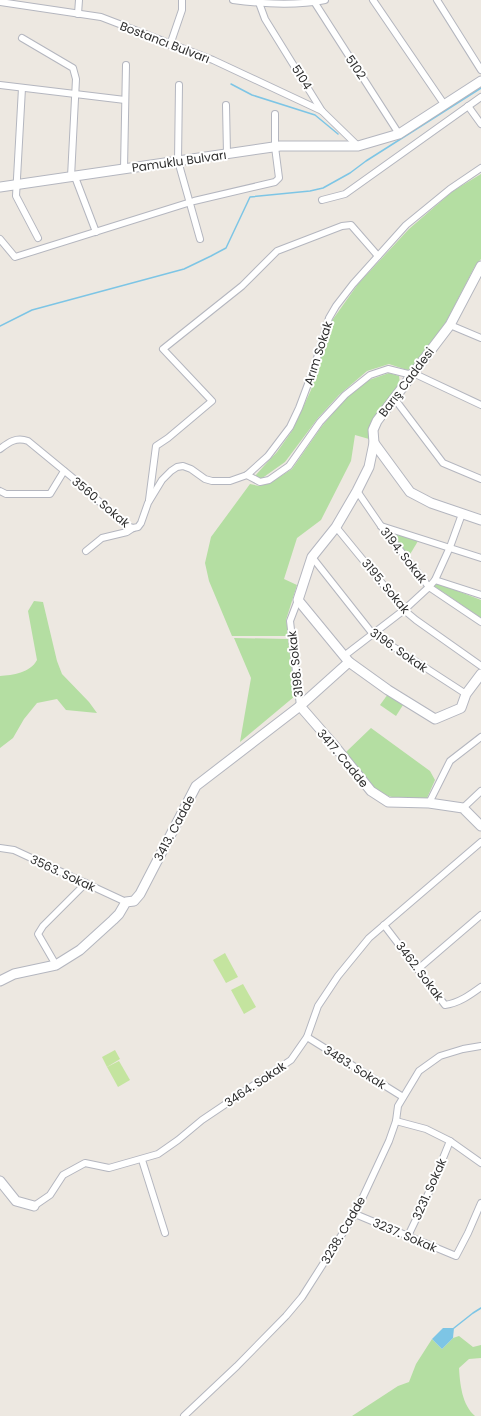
<svg xmlns="http://www.w3.org/2000/svg" width="481" height="1416" font-family="Poppins,sans-serif">
  <rect width="100%" height="100%" fill="#ede8e1"/>
  <g fill="#b4dea2">
    <polygon points="481,174 481,259 475,266 446,322 412,369 407,370 389,364 367,371 339,395 318,418 285,462 261,479 255,476 263,467 277,452 292,431 311,390 331,322 358,284 409,229 453,191"/>
    <polygon points="389,373 399,376 400,384 369,431 369,439 355,435 351,461 321,520 297,538 284,579 297,585 286,620 289,636 232,636 209,581 205,563 211,537 250,484 259,486 270,483 292,469 322,426 347,397 369,380"/>
    <polygon points="397,534 418,541 409,556 395,538"/>
    <polygon points="437,583 481,600 481,618 434,586"/>
    <path d="M34,601L43,602L57,661L62,674L89,702L97,713L66,710L57,699L37,703L24,719L13,738L0,748V676C13,675 30,673 37,660L28,611Z"/>
    <polygon points="234,638 288,639 295,696 240,742 251,678"/>
    <polygon points="388,694 403,705 396,716 380,705"/>
    <path d="M371,728L430,771L435,780L427,798C416,798 403,799 392,797C373,793 356,767 346,752Z"/>
    <path d="M459,1336L473,1347L481,1345V1358L469,1359L459,1368C460,1384 462,1405 475,1416H352L398,1386L409,1382L416,1364L432,1339L442,1349L453,1338Z"/>
  </g>
  <g fill="#c4e49f">
    <polygon points="225,953 238,977 226,983 213,960"/>
    <polygon points="243,984 256,1007 244,1014 231,990"/>
    <polygon points="115,1050 120,1059 107,1067 102,1057"/>
    <polygon points="119,1061 130,1080 118,1087 107,1067"/>
  </g>
  <polygon fill="#7dc5e5" points="443,1328 454,1328 453,1338 442,1349 432,1339"/>
  <g fill="none" stroke-linecap="round" stroke-linejoin="round">
    <g stroke="#7dc5e5" stroke-width="1.5">
      <polyline points="231,84 252,95 315,115 338,134"/>
      <polyline points="0,326 32,310 184,269 211,256 226,248 250,197 310,191 323,188 350,173 366,161 481,88"/>
      <polyline points="454,1328 473,1313 481,1308"/>
    </g>
    <g stroke="#b4b6bf" stroke-width="8">
      <g id="street">
        <path d="M233,0C263,4 296,6 325,0"/>
        <polyline points="258,0 265,19 322,111 358,146"/>
        <polyline points="313,0 399,134"/>
        <polyline points="373,0 444,104"/>
        <polyline points="437,0 481,70"/>
        <polyline points="0,2 101,17 213,60 322,111"/>
        <polyline points="78,14 79,0"/>
        <polyline points="22,38 73,68 76,79 71,177"/>
        <polyline points="170,45 182,10 182,0"/>
        <polyline points="0,85 125,100"/>
        <polyline points="179,85 178,161 200,239"/>
        <polyline points="22,88 16,196 38,238"/>
        <polyline points="226,105 227,154"/>
        <polyline points="468,106 481,124"/>
        <polyline points="124,169 126,65"/>
        <polyline points="75,177 96,232"/>
        <polyline points="322,200 345,194 481,97"/>
        <polyline points="0,239 15,257 194,201 275,182 279,178 275,147 275,114"/>
        <polyline points="450,325 481,338"/>
        <polyline points="394,398 443,463 481,479"/>
        <path d="M0,449C9,442 16,437 28,441L73,478L125,525L133,528"/>
        <polyline points="247,475 260,482 269,480 289,466 320,422 345,395 370,375 388,369 408,374 413,373 481,405"/>
        <polyline points="0,491 6,494 50,494 64,471"/>
        <polyline points="357,491 381,526 429,587 481,622"/>
        <polyline points="149,500 156,446 168,438 212,401 163,349 242,286 277,251 342,226 351,225 378,256"/>
        <polyline points="381,526 481,558"/>
        <polyline points="336,527 404,610 416,620 481,666"/>
        <polyline points="86,551 102,538 127,532 133,528 138,527 141,523 148,503 162,480 171,471 177,467 183,466 191,469 205,479 212,481 230,481 247,475 268,456 290,427 299,408 314,368 329,318 336,306 353,284 406,225 450,189 481,168"/>
        <polyline points="312,557 372,633 466,694"/>
        <polyline points="435,580 481,595"/>
        <polyline points="298,600 290,621 300,706"/>
        <polyline points="344,656 404,610 429,587 435,580 450,547 462,514"/>
        <polyline points="429,803 450,761 481,737"/>
        <polyline points="463,808 481,791"/>
        <polyline points="0,848 14,850 126,902"/>
        <path d="M384,925L445,1005C459,1003 470,995 481,987"/>
        <polyline points="56,965 38,934 43,926 86,883"/>
        <polyline points="418,969 481,915"/>
        <polyline points="307,1037 403,1097"/>
        <polyline points="396,1121 426,1129 450,1141 481,1163"/>
        <polyline points="142,1160 165,1233"/>
        <polyline points="34,1206 50,1195 63,1175 85,1163 109,1168 158,1154 178,1140 202,1120 291,1060 307,1037 318,1006 338,976 369,938 481,842"/>
        <polyline points="355,1214 456,1256 468,1233 481,1203"/>
        <polyline points="408,1236 430,1190 450,1141"/>
        <polyline points="184,1416 237,1366 286,1316 302,1297 355,1214 389,1141 396,1121 398,1106 419,1071 440,1056 463,1049 481,1046"/>
      </g>
    </g>
    <g stroke="#b4b6bf" stroke-width="11">
      <g id="secondary">
        <polyline points="0,187 280,146 358,146 399,134 481,81"/>
        <polyline points="481,266 450,325 377,421 373,430 374,443 369,467 357,491 336,527 312,557 298,600 349,662 388,690 435,719 461,708 466,694 481,674"/>
        <polyline points="374,443 410,492 431,503 481,520"/>
        <polyline points="300,706 333,744 371,791 388,802 429,803 463,808 481,826"/>
        <polyline points="0,981 14,974 56,965 80,950 113,920 119,914 126,902 134,901 140,894 196,786 300,706 349,662"/>
        <polyline points="0,1181 16,1201 34,1206"/>
      </g>
    </g>
    <use href="#street" stroke="#fff" stroke-width="6"/>
    <use href="#secondary" stroke="#fff" stroke-width="9"/>
  </g>
  <g text-anchor="middle" dominant-baseline="central" stroke-width="4" stroke-linejoin="round" paint-order="stroke">
    <g font-size="12" fill="#2d2d2d" stroke="#fff">
      <text transform="translate(165 42) rotate(21)">Bostancı Bulvarı</text>
      <text transform="translate(356 67) rotate(56)">5102</text>
      <text transform="translate(302 77) rotate(58)">5104</text>
      <text transform="translate(179 161) rotate(-8)">Pamuklu Bulvarı</text>
      <text transform="translate(318 353) rotate(-72)">Arım Sokak</text>
      <text transform="translate(406 382) rotate(-53)">Barış Caddesi</text>
      <text transform="translate(101 502) rotate(40)">3560. Sokak</text>
      <text transform="translate(404 555) rotate(52)">3194. Sokak</text>
      <text transform="translate(386 586) rotate(50)">3195. Sokak</text>
      <text transform="translate(399 650) rotate(35)">3196. Sokak</text>
      <text transform="translate(295 664) rotate(-96)">3198. Sokak</text>
      <text transform="translate(343 758) rotate(50)">3417. Cadde</text>
      <text transform="translate(174 828) rotate(-62)">3413. Cadde</text>
      <text transform="translate(63 873) rotate(25)">3563. Sokak</text>
      <text transform="translate(420 971) rotate(53)">3462. Sokak</text>
      <text transform="translate(355 1067) rotate(32)">3483. Sokak</text>
      <text transform="translate(255 1084) rotate(-34)">3464. Sokak</text>
      <text transform="translate(429 1189) rotate(-66)">3231. Sokak</text>
      <text transform="translate(343 1230) rotate(-60)">3238. Cadde</text>
      <text transform="translate(405 1235) rotate(23)">3237. Sokak</text>
    </g>
  </g>
</svg>
